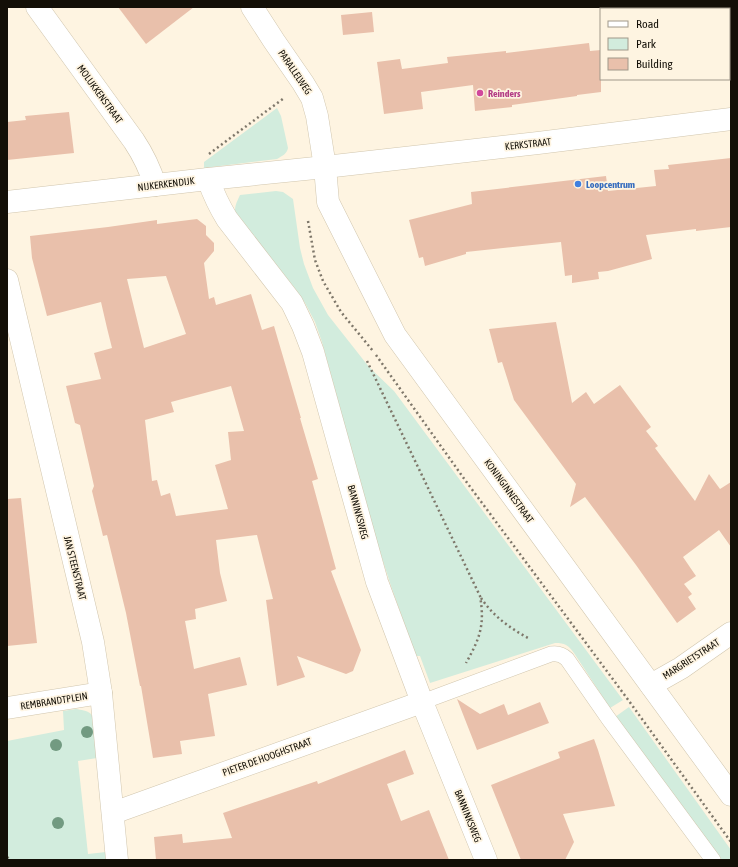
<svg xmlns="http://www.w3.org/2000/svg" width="738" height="867" font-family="'Asap Condensed',sans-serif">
  <rect width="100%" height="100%" fill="#fef4e1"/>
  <g fill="#d2ecdd">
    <path d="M277,108L281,116L288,148C287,154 282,156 277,159L204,168V162Z"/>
    <path d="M276,191L283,192L293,199L300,248L304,264L313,288L328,315L369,367L394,391L623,700L610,708L574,653C568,645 565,643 555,643L430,683L420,656H416L391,586L373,530L322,342L315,322L305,303L294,287L236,215C233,208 237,202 240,195Z"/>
    <polygon points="629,707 731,850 731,860 719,860 615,717"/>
    <path d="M76,709C81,710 87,710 91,714C96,720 96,749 97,758L78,761L88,854L106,852L107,860H7V741L64,730L63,711Z"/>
  </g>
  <g fill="#e9c0ab" fill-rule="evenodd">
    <polygon points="118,7 194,7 146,44"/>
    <polygon points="372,12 374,32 343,35 341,15"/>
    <polygon points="589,43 590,51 601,50 601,92 577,95 577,96 512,105 512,107 475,111 473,85 421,92 423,109 384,114 377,62 400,59 402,69 448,63 447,57 506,51 506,53"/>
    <polygon points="69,112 74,153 7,160 7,122 26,120 25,116"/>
    <polygon points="731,158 731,227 696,231 696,229 646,235 652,259 608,271 598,272 599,279 572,283 572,275 565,276 561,242 466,252 466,254 425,266 423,257 419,258 409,220 472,204 471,192 606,176 608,191 656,186 654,170 669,169 668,165"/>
    <path d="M197,219L206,226V235L214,243V251L204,263L209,299L214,297L216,305L251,294L262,330L274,326L301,418H300L318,479L312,481L336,569L331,571L361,650L353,671L346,674L297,656L305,677L277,686L266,600L273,599L257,535L216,540L220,573L227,601L195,609L196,619L185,621L194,669L240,657L247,685L208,694L215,736L180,741L182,754L153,758L141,686H140L126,613L107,535L103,536L92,491L94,486L80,425L75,423L66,386L101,379L94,353L112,348L107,328L101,302L47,316L32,258L30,236L108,227L157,220V224ZM166,276L186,334L144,348L127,279ZM231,386L244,431L228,432L231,460L215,465L228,509L176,516L170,493L161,496L157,480L152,481L145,420L174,412L171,402Z"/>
    <polygon points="556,322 572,403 586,392 594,404 620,385 651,427 646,431 658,446 655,448 695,501 709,474 720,489 731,482 731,547 719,530 683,557 696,576 684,584 692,594 688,597 696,609 677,623 636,565 585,497 570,507 576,484 514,400 502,362 498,363 489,329"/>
    <polygon points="21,498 37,643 7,646 7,499"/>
    <polygon points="457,699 480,714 504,704 508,715 540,702 549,723 477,750"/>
    <polygon points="594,739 598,750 615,806 563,814 574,842 565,860 521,860 491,785 560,758 558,752"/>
    <polygon points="405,750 414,774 387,784 401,821 429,810 449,860 156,860 154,837 182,834 183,843 232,838 223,813 317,781 318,784"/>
  </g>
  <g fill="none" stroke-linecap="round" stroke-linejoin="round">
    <g stroke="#d1c6ae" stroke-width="16">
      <path id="service" d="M422,702L551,654C557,653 562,654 567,659L608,718L713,860"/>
    </g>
    <g stroke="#d1c6ae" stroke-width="23">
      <g id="minor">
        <path d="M37,7L134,141C144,156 150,169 155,185"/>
        <path d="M208,179C213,193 219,206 227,219L292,303L303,326L313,352L377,582L422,702L486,860"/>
        <polyline points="7,202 208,179 325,167 538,143 731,119"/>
        <polyline points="7,280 93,642 101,693 117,860"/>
        <polyline points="651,685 681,668 731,633"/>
        <polyline points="7,708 101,693"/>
        <polyline points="113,813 422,702"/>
      </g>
    </g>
    <g stroke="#d1c6ae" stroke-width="23">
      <polyline id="tertiary" points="252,7 274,41 303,83 312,98 317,116 325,167 328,202 395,335 731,795"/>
    </g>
    <g stroke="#7e776a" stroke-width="2.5" stroke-dasharray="2 3" stroke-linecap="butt">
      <polyline points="209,154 284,98"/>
      <polyline points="308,221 315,260 323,281 341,312 373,351"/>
      <polyline points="376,355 465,480 629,701 731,842"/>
      <path d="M367,361L480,596C485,625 480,638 466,663"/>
      <path d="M481,598C493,616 511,629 530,639"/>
      <polyline points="7,857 11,860"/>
    </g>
    <use href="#service" stroke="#fff" stroke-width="15"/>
    <use href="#minor" stroke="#fff" stroke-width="22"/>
    <use href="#tertiary" stroke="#fff" stroke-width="22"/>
  </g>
  <g fill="#729a81">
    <circle cx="87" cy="732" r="6"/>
    <circle cx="56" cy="745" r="6"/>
    <circle cx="58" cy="823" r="6"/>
  </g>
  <circle fill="#d1479c" stroke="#fef4e1" stroke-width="1.5" cx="480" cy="93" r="4"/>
  <circle fill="#3f7fe0" stroke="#fef4e1" stroke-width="1.5" cx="578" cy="184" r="4"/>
  <g text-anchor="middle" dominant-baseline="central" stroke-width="3.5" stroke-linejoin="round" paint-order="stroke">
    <g font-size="10" fill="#130f07" stroke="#fef4e1">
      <text transform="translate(295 72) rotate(56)">PARALLELWEG</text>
      <text transform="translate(100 94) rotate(54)">MOLUKKENSTRAAT</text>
      <text transform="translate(528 144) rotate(-6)">KERKSTRAAT</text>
      <text transform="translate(166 184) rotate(-7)">NIJKERKENDIJK</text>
      <text transform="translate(509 491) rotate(54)">KONINGINNESTRAAT</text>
      <text transform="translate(358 512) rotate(75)">BANNINKSWEG</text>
      <text transform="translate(75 568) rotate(76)">JAN STEENSTRAAT</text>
      <text transform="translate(691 659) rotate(-33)">MARGRIETSTRAAT</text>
      <text transform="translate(54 701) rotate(-9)">REMBRANDTPLEIN</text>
      <text transform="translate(267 757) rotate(-20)">PIETER DE HOOGHSTRAAT</text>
      <text transform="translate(468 816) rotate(68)">BANNINKSWEG</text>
    </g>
    <g font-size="10" font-weight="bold" fill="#b23c85" stroke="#fef4e1" text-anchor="start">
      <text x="488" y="93">Reinders</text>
    </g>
    <g font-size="10" font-weight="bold" fill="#366cbe" stroke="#fef4e1" text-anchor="start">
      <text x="586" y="184">Loopcentrum</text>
    </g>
  </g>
  <rect width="738" height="867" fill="none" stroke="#130f07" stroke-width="16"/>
  <rect x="600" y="8" width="130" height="72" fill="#fef4e1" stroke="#a0988a"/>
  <rect x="608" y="21" width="20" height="6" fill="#ffffff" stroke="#a0988a"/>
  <text x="636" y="28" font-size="12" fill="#130f07">Road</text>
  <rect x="608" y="38" width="20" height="12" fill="#d2ecdd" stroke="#a0988a"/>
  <text x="636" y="48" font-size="12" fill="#130f07">Park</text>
  <rect x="608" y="58" width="20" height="12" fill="#e9c0ab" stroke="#a0988a"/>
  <text x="636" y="68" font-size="12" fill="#130f07">Building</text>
</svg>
